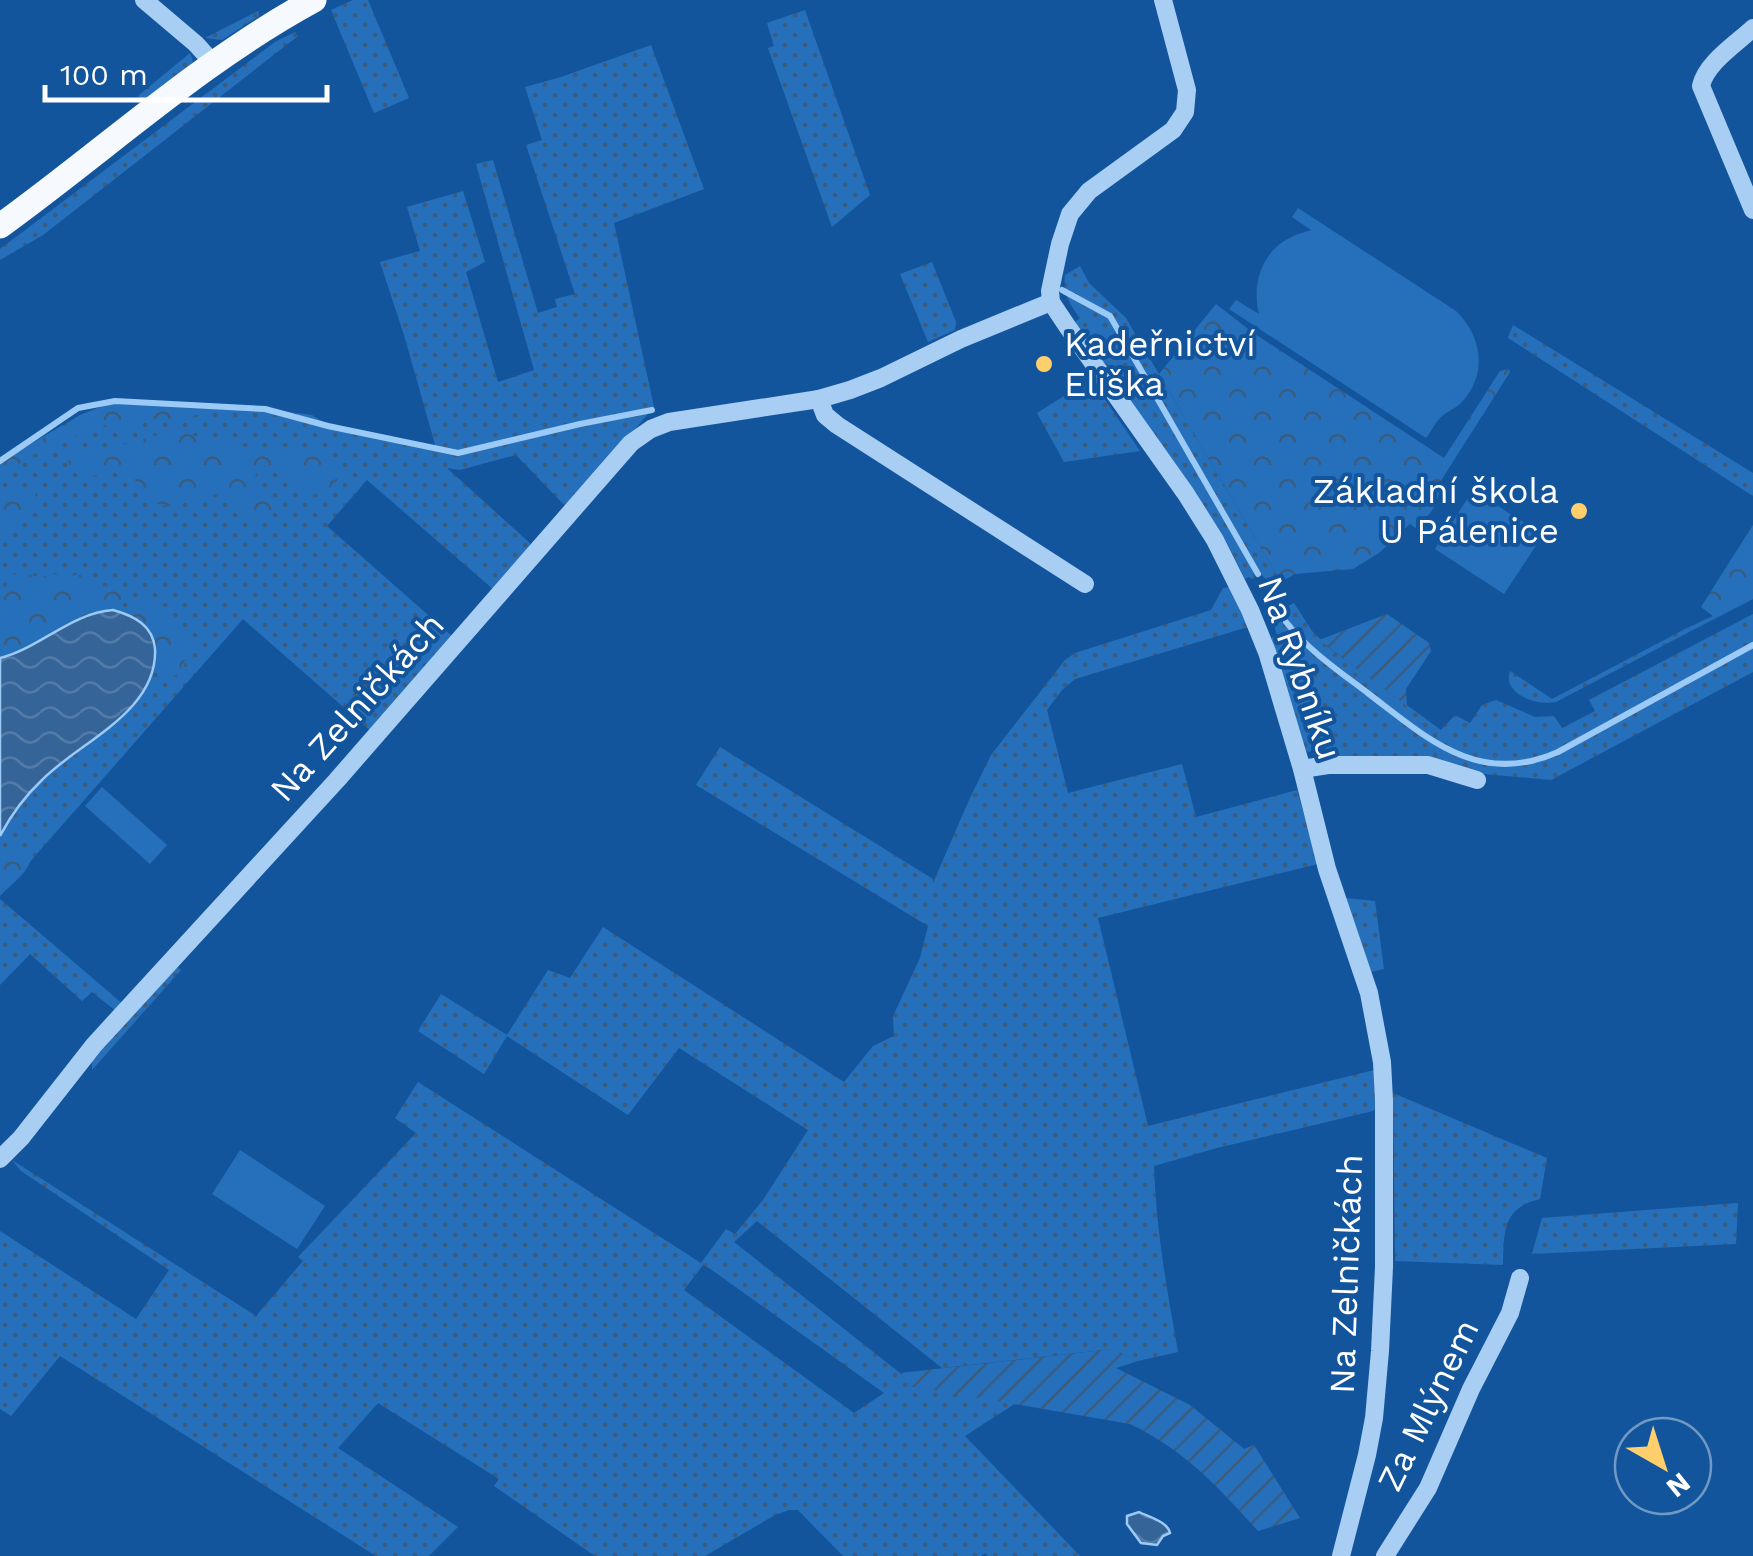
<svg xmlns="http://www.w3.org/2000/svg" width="1753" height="1556" font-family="'Work Sans',sans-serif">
  <defs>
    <pattern id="grass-dots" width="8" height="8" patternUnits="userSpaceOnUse" patternTransform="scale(2.5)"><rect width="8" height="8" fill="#2670bb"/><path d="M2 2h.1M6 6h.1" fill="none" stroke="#3b5c7e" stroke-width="1.8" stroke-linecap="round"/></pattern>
    <pattern id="forest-crowns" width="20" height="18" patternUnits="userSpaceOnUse" patternTransform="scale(2.5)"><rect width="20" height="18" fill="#2670bb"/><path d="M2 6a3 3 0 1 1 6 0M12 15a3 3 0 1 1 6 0" fill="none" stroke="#3b5c7e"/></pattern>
    <pattern id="garden-furrows" width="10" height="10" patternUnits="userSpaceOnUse" patternTransform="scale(2.5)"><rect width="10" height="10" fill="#2670bb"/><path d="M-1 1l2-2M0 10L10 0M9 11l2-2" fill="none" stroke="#3b5c7e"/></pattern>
    <pattern id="water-waves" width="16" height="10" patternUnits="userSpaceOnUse" patternTransform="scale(2.5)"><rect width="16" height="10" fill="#356498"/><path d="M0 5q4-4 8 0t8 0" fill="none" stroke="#537ba7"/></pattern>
  </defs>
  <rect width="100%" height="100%" fill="#13559d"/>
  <g fill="url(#grass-dots)" fill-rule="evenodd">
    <polygon points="353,0 368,0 409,98 374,113 331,10"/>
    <polygon points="805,10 870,195 832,227 768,48 774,46 767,23"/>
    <polygon points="258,11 259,16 222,40 205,38"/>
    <polygon points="295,32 298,36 43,235 0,260 0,249 275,42"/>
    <polygon points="651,45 704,189 614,223 654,407 567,508 516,455 460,470 447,468 533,546 494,590 367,480 327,526 453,637 372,732 243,619 0,896 0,836 13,814 43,778 111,727 139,697 82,617 23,651 0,658 0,462 80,415 115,401 266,409 312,415 328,425 386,435 436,448 404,335 380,262 420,251 407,207 463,191 485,262 466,272 498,382 534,370 476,164 493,160 538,313 557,307 555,299 575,294 526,145 542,140 525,87 561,77"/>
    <polygon points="190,53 193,61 187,70 144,103 138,96"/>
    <polygon points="932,262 956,322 955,330 928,342 900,274"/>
    <path d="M1080,266L1089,283L1126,318L1281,582L1274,586L1260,574L1252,579L1249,577L1245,579L1226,541L1184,476L1075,322L1080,318C1069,304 1063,293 1065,275Z"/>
    <polygon points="1513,325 1753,473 1753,496 1508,338"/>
    <polygon points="1091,379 1140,451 1064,462 1037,413"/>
    <path d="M1230,587L1248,627L1075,679L1062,690L1047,710L1068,793L1182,764L1196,817L1297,790L1318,864L1098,918L1148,1126L1374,1070L1376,1107L1373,1111L1217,1148L1154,1166C1156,1229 1167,1290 1178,1352L1138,1361L1112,1349L942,1368L757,1221L734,1242L900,1373L910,1386L1016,1403L965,1436L1080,1556H988L985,1553L981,1556H843L798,1510H789L775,1515L705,1556H595L494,1486L499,1479L378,1403L338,1448L458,1527L429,1556H376L60,1356L11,1416L0,1409V1231L136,1319L169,1270L21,1171L12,1160L256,1316L303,1261L298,1257L416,1133L395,1118L418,1082L701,1263L726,1229L735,1234L763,1200L808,1130L679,1048L628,1115L507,1036L484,1074L418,1031L441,994L507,1035L548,970L570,978L603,927L844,1082L873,1046L894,1036L893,1016L920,958L928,926L696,785L720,747L933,879V883L969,800L991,755L1065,660L1075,653L1211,610L1223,588ZM703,1265L709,1268L884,1393L854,1413L684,1290Z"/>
    <polygon points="1294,603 1312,631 1329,648 1441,730 1455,715 1470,723 1482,705 1496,700 1535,717 1554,716 1562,728 1595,711 1589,700 1753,614 1753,672 1551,780 1337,761 1325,748 1308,752 1305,750 1271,638 1277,635 1272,618 1273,615 1283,622 1287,619 1284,608"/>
    <path d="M1687,628L1691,631L1556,702C1537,706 1502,694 1510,671L1552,699Z"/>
    <polygon points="1346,898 1375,901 1384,969 1371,972"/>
    <polygon points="0,899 124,1005 116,1011 92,992 82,1001 30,954 0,985"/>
    <polygon points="177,967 181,970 92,1070 92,1057"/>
    <path d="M1393,1093L1547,1158L1540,1199C1502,1208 1504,1232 1503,1265L1395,1261Z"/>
    <polygon points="1738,1203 1736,1244 1532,1254 1542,1218"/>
  </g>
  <g fill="url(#forest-crowns)">
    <path d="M1216,304L1252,332L1444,458L1500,371L1509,369L1510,372L1442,479C1438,504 1434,512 1415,528L1410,524L1379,553L1353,569L1295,574L1281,582L1159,374Z"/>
    <path d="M115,401L223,407C197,417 169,421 142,418L130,429H114L105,425L43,449L0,476V463L78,418Z"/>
    <path d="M174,431L242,447H282L332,454L339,477L331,491L308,496C299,480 281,470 263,466L255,475L273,504L270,524L251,515L228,495L206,494L173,507L148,502L130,472H104L96,476L78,471L68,464L69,456L77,451L95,452Z"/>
    <path d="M35,489L37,509C24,526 9,522 0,542V500L13,491Z"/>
    <polygon points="1753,525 1753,599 1691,631 1687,628 1713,616 1701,607"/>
    <path d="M21,573L39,577L55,574L67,579L77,574L98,580L100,586C109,587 118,587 123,596L116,608L125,610C156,587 177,616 193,642L186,653L183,672L174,676L153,672C155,653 157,634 139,622C92,589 46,647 0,657V596L13,575Z"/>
    <path d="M19,849L31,852C33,870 12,883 0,896L1,862Z"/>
  </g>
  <g fill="url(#garden-furrows)">
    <polygon points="1387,614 1429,643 1431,651 1406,689 1407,706 1319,640"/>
    <path d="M1113,1349L1138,1361L1116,1368L1190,1405L1244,1449L1254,1445L1300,1518L1258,1531C1216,1485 1187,1452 1130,1424L910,1386L900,1373Z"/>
  </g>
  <g fill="#2670bb">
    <path d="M1298,208L1456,311C1483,337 1488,376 1460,404C1454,409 1446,412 1440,418C1435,423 1431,432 1426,438L1229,309L1236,300L1259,314C1251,282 1263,248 1296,235C1301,233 1306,232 1311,230L1292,217Z"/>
    <polygon points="1473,490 1543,535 1504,594 1435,549"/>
    <polygon points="102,787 167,845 150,864 85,806"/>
    <polygon points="240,1150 325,1206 297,1249 212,1194"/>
  </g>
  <g fill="url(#water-waves)" stroke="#9ccaf6" stroke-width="2.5">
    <path d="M113,610C134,616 153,625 155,649C158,712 79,742 42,780C25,796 11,815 0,836V658C40,648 71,613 113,610Z"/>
    <path d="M1139,1512C1149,1517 1168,1522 1170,1533L1163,1536L1157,1545L1141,1543L1127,1524V1516Z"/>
  </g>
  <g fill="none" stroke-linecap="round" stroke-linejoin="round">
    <g stroke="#9ccaf6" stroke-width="6">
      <polyline points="1062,290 1110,316 1258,574"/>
      <polyline points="0,461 78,408 115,401 265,409 328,426 458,453 580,424 652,410"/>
      <path d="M1286,622C1309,651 1339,671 1369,694C1428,739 1479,787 1558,752L1753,645"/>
    </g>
    <g stroke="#a9cef4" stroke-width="18">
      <polyline points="144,0 196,44 214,64"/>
      <polyline points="1163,0 1187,90 1185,112 1173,130 1089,191 1070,214 1060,244 1050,291 1051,302 1067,326 1186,494 1215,540 1250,610 1267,652 1302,769 1327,869 1369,993 1382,1062 1384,1100 1384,1267 1380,1351 1374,1418 1367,1455 1341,1556"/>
      <path d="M1753,28C1736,44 1706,63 1701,86L1753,210"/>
      <polyline points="819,399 825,415 837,425 1085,584"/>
      <polyline points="1302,769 1328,765 1428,765 1477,780"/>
      <polyline points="0,1159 21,1138 94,1045 337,780 631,443 651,429 669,422 819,399 850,390 881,378 961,339 1051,302"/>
      <polyline points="1385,1556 1428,1488 1471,1389 1510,1313 1520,1278"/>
    </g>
    <path stroke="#f6faff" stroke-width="25" d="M0,226C104,151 201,61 314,0"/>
  </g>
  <g fill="#ffcf6c" stroke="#13559d" stroke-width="4">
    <circle cx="1044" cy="364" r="10"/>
    <circle cx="1579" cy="511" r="10"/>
  </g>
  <g text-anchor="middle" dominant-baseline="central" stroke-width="8" stroke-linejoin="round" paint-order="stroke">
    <g font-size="35" fill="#fff" stroke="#13559d" text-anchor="start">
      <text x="1064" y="344">Kadeřnictví<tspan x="1064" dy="40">Eliška</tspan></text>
      <text x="1559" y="491" text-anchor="end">Základní škola<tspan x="1559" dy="40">U Pálenice</tspan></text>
    </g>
    <g font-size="35" fill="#fff" stroke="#13559d">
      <text transform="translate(1300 668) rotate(71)">Na Rybníku</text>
      <text transform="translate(357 707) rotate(-48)">Na Zelničkách</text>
      <text transform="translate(1346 1274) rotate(-88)">Na Zelničkách</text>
      <text transform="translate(1428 1405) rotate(-64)">Za Mlýnem</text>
    </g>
  </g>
  <g transform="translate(1663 1466) rotate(141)"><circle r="48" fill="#13559d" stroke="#7199c4" stroke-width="2.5"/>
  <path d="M0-8L18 38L0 25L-18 38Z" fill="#ffcf6c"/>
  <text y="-15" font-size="28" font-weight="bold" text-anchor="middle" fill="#ffffff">N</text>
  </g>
  <path d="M45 85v15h282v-15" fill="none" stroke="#ffffff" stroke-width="5"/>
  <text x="60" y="85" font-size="30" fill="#ffffff" stroke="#13559d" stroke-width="8" paint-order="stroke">100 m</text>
</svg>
